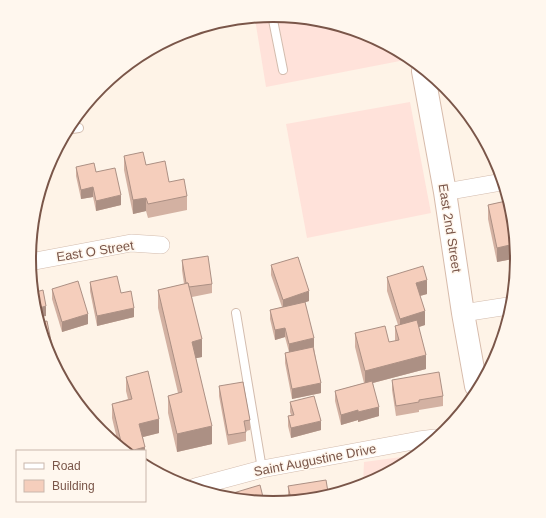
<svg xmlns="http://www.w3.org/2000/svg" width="546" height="518" font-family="Arial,sans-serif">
  <rect width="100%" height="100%" fill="#fef3e7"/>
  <g fill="#ffe2da">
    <polygon points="273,15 367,34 404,59 405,60 266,87 255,19"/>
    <polygon points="410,102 431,213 307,238 286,124"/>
    <polygon points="409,456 366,485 363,485 364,462"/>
  </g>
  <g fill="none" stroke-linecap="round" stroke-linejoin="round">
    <g stroke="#d3bcae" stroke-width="10">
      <g id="lane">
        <polyline points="272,15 283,70"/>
        <polyline points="72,129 79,128"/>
        <polyline points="236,313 262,469"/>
      </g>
    </g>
    <g stroke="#d3bcae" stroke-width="18">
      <g id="street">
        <polyline points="445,192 502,182"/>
        <polyline points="30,262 131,243 161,245"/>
        <polyline points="463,313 508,306"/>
        <polyline points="195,487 262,469 419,440 435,438"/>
      </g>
    </g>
    <g stroke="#d7bbab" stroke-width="24">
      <polyline id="secondary" points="423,71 445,192 463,313 476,386"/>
    </g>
    <use href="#lane" stroke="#fff" stroke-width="8"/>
    <use href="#street" stroke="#fff" stroke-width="17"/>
    <use href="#secondary" stroke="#fff" stroke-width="22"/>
  </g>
  <g fill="#d3b1a2">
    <polygon points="482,140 491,154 485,155"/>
    <polygon points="124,156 146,165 169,182 187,196 187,210 148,218 146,211 133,214 124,170"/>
    <polygon points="76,167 96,172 121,205 96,211 93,197 81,199 76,176"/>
    <polygon points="506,201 517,258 497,262 488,219 488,205"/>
    <polygon points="182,260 212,284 212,293 192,297 202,357 196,358 212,444 177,452 168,413 168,396 178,393 158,308 158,290 184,284 182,270"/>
    <polygon points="271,265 309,301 305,302 314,347 321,393 292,399 285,363 285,353 289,352 285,337 275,340 270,319 270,310 282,307 271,275"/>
    <polygon points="387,277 427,294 420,296 425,325 419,327 426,369 373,383 379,416 358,422 358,420 341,425 335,401 335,391 364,383 355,347 355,333 389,342 395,341 395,326 398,325 387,291"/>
    <polygon points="90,282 121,293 134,317 97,326 90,291"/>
    <polygon points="52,289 88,324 62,332 52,299"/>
    <polygon points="126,377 159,433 143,437 145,451 130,451 118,443 112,418 112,404 128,399 126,391"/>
    <polygon points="392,380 443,396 443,406 419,410 419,412 396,416 392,390"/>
    <polygon points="219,386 250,420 250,430 246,431 246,441 228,445 219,396"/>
    <polygon points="290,402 321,430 291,438 288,426 288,416 291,415 290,412"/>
    <polygon points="288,486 328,492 289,500 288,496"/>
  </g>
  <g fill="#ac9084">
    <polygon points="485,146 491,154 485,155"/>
    <polygon points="93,187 93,197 81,199 81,190"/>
    <polygon points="121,195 121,205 96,211 96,201"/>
    <polygon points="146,198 146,211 133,214 133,200"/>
    <polygon points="514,244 517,258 497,262 497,248"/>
    <polygon points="427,280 427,294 416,297 416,283"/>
    <polygon points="309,291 309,301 283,310 283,300"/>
    <polygon points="46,306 46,316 41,317 39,308"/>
    <polygon points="134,308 134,317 97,326 97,316"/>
    <polygon points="425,311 425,325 400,333 400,319"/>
    <polygon points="88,314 88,324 62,332 62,322"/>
    <polygon points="285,328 285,337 275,340 275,330"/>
    <polygon points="314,338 314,347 289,353 289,344"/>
    <polygon points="202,339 202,357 192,359 192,342"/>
    <polygon points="51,341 51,350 47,351 45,342"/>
    <polygon points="426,355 426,369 365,385 365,371"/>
    <polygon points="321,383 321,393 292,399 292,389"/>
    <polygon points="379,407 379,416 358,422 358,412"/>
    <polygon points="358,410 358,420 341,425 341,415"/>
    <polygon points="159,419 159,433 139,438 139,424"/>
    <polygon points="321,421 321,430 291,438 291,428"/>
    <polygon points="212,426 212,444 177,452 177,434"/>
    <polygon points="145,447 145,451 130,451"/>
  </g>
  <g fill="#f5cebc" stroke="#ac9084">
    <polygon points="143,152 146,165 165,161 169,182 184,179 187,196 148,204 146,198 133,200 124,156"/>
    <polygon points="94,163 96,172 115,168 121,195 96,201 93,187 81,190 76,167"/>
    <polygon points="506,201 514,244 497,248 488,205"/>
    <polygon points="208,256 212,284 189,287 188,283 186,283 182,260"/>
    <polygon points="298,257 309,291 283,300 271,265"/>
    <polygon points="423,266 427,280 416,283 425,311 400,319 387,277"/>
    <polygon points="117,276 121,293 131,291 134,308 97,316 90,282"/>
    <polygon points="78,281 88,314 62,322 52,289"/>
    <polygon points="188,283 202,339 192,342 212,426 177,434 168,396 182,392 158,290"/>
    <polygon points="43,290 46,306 39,308 36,292"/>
    <polygon points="305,302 314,338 289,344 285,328 275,330 270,310"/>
    <polygon points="417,320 426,355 365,371 355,333 385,326 389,342 399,340 395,326"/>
    <polygon points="47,321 51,341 45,342 41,322"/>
    <polygon points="313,347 321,383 292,389 285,353"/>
    <polygon points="148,371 159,419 139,424 145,447 130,451 122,446 112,404 132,399 126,377"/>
    <polygon points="439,372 443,396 419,400 419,402 396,406 392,380"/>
    <polygon points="372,381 379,407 358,412 358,410 341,415 335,391"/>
    <polygon points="243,382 250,420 244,421 246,432 228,435 219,386"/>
    <polygon points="314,396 321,421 291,428 288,416 294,415 290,402"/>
    <polygon points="326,480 328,492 291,499 288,486"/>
    <polygon points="260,485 264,501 230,494"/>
  </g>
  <g text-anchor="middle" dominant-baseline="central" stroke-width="3" stroke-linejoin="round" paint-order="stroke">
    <g font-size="13" fill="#7a5649" stroke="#fff7ee">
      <text transform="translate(450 228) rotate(81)">East 2nd Street</text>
      <text transform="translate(95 251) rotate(-9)">East O Street</text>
      <text transform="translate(315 460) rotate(-11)">Saint Augustine Drive</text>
    </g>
  </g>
  <path d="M0 0H546V518H0ZM36 259a237 237 0 1 1 474 0a237 237 0 1 1-474 0Z" fill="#fff7ee" fill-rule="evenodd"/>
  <path fill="none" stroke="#7a5649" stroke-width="2" d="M36 259a237 237 0 1 1 474 0a237 237 0 1 1-474 0Z"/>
  <rect x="16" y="450" width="130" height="52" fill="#fff7ee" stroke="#cab7ac"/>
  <rect x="24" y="463" width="20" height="6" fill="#ffffff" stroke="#cab7ac"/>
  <text x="52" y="470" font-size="12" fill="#7a5649">Road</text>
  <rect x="24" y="480" width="20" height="12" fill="#f5cebc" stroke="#cab7ac"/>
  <text x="52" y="490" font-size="12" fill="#7a5649">Building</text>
</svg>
